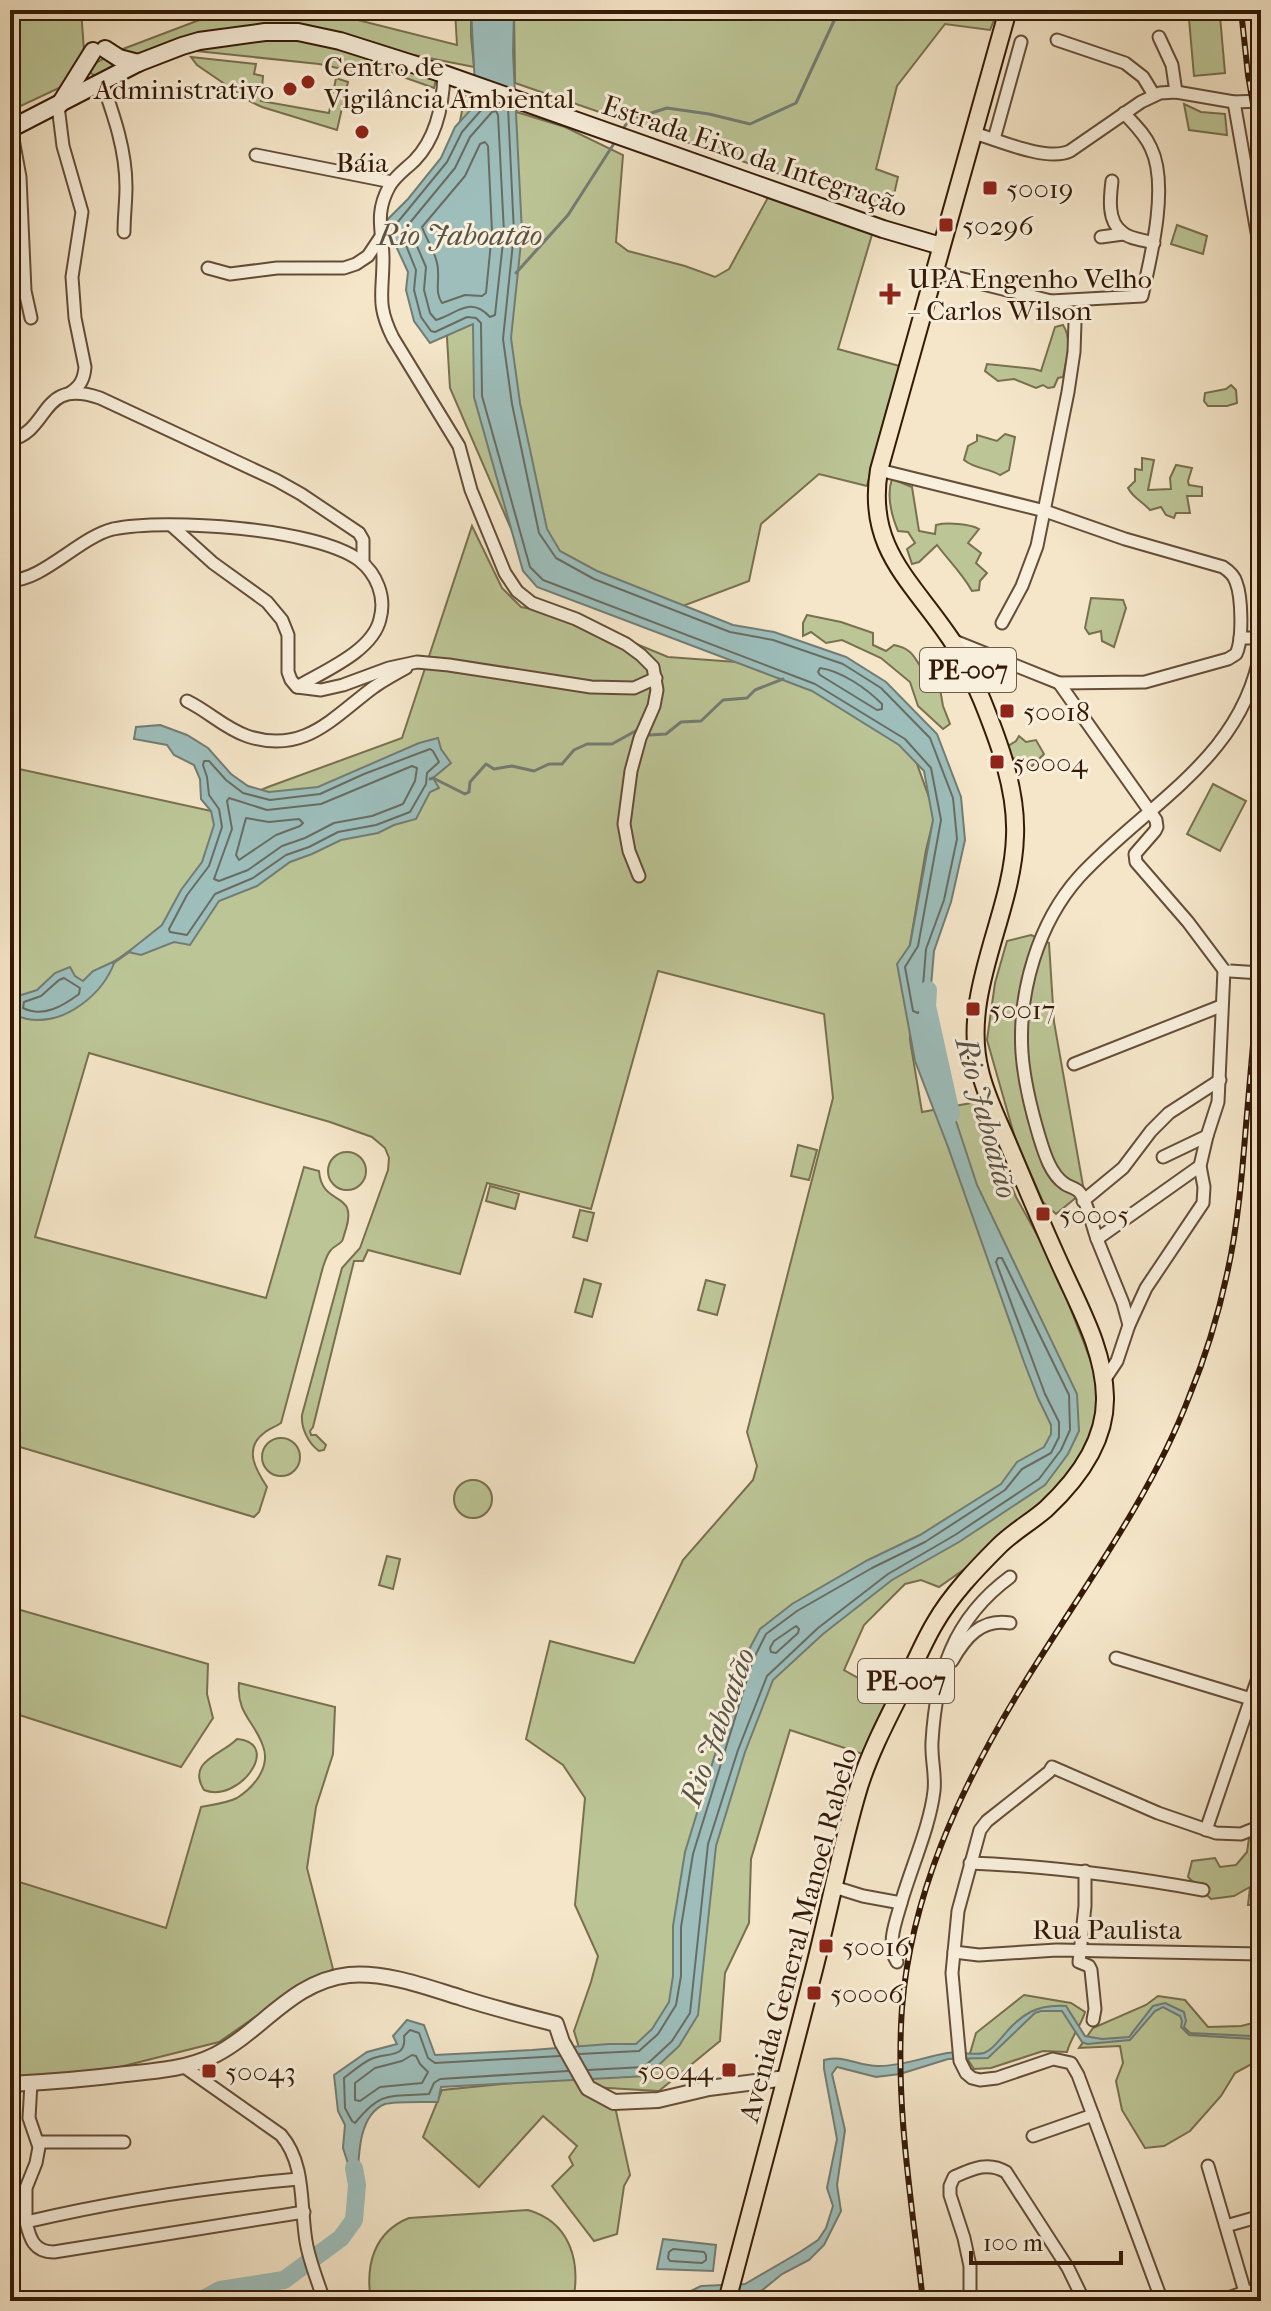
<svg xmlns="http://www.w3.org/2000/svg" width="1271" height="2311" font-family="'IM FELL French Canon',serif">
  <rect width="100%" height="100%" fill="#f5e6c9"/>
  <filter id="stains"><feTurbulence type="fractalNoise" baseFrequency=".0025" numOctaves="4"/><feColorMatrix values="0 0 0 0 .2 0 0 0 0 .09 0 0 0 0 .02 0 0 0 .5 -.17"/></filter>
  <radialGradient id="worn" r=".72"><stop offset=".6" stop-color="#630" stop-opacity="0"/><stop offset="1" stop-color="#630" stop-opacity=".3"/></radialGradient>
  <g fill="#bcc596" stroke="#78704e" stroke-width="2">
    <polygon points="10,10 81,10 84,50 89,67 115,52 223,11 234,10 318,10 457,45 455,10 471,10 471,36 474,67 298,32 216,38 102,82 91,73 10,111"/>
    <polygon points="514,10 689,10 707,19 713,10 998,10 990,30 945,24 897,86 876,169 898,177 890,212 515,83"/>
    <polygon points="1220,16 1225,73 1194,76 1189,19"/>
    <polygon points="275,37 317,43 437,76 434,88 389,72 373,69 371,75 319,64 196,51 225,44"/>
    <polygon points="191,57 256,64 254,74 263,76 261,101 329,113 336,78 348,82 337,130 262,107 251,102 197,65"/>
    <polygon points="465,96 565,127 623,155 616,242 628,251 685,266 715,277 729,269 771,192 874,228 838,349 903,367 888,405 867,486 819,474 761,524 749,581 646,620 515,538 450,388 440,221"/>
    <polygon points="1184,104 1201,112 1225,114 1227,135 1189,130"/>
    <polygon points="1177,225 1207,236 1203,254 1171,244"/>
    <path d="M1063,325C1073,340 1066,361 1063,377L1058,378L1054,387L1048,388L1043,385L1036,388L1014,379L998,381L985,371L987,364L1034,369L1041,371L1055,327Z"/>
    <polygon points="1231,385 1236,390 1237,403 1227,406 1208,406 1204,401 1205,393 1226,389"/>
    <path d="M1005,434L1015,437L1009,470L1000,475C988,468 975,469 964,460L968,446L977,441V435L997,441Z"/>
    <path d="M1142,458L1154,460L1148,490L1171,489L1170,478L1176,465L1192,468L1188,481L1189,485L1202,487V496H1187L1190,513H1176L1174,518L1166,515L1161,507L1150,510C1142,501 1133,498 1128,488L1135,481V469L1142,470Z"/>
    <path d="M892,479L912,487L919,531L935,534L936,525C947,522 970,524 979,529L968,543L981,553L976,563L987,573L980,581L979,590L972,591C962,573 949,561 937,545L919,562L912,564L907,549L915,543L908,532L898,531C891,514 886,496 892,479Z"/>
    <path d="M472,526L502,588L521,607L566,615L668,657L793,666L908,739L935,814L926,850L909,950L910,1040L922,1112L977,1102L1016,1197L1051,1260L1084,1343L1101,1389L1098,1420L1086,1454L1041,1506L983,1556L939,1587L921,1580L905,1584L864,1625L844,1670L892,1697L866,1755L790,1730L751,1859L749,1923L725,1973L720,2041L659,2091L591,2087L574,2031L591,1982L598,1956L575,1905L585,1798L563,1765L526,1739L550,1641L634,1663L683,1560L753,1480L757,1466L747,1432L833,1098L824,1014L658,971L591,1209L487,1183L460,1274L368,1250L363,1261H354L313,1427L310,1431L311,1435H316L326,1445L324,1450L319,1451C308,1443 301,1428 302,1415L342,1268L360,1248L388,1170L389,1158L385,1148L372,1137L330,1122L89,1053L35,1237L266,1298L304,1167L319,1171C322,1208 358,1189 346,1229C345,1231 343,1240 342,1241C339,1245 334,1246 331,1250C327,1254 325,1261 323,1267L281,1423C275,1427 269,1429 264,1433C243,1449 256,1470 267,1487L259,1512L254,1517L10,1444V767L211,811L268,787L402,738Z"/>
    <polygon points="1091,598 1123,600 1126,608 1114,647 1102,641 1101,631 1089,634 1085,628"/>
    <path d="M807,615L841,622L873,633V645L886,651L894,645C919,650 913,664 930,676L947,671L949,678L939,683L943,706L950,724L943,729L918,706L910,682L881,658L842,640L826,643L811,632L803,636V623Z"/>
    <polygon points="1019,736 1026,742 1036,740 1044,754 1031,767 1026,757 1018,760 1011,757 1008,746 1016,741"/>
    <polygon points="1213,784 1246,801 1220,851 1187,834"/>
    <polygon points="1031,935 1049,943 1054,1022 1084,1191 1056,1214 1043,1202 1015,1138 987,1040 995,983 1007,941"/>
    <polygon points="798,1145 817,1150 809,1180 791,1176"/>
    <circle cx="347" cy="1171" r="19"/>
    <polygon points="490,1186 519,1194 515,1209 486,1201"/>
    <polygon points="580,1210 594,1213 587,1241 573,1237"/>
    <polygon points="584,1279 601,1284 592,1317 575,1312"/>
    <polygon points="706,1280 725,1285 717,1315 698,1310"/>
    <circle cx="281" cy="1457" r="19"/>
    <circle cx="473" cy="1499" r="19"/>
    <polygon points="387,1556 400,1559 393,1589 379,1585"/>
    <polygon points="10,1607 208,1664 207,1694 213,1718 181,1767 10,1712"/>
    <path d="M239,1683L335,1707L333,1754L316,1807L307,1868L333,1969L280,2000L219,2042L64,2081L10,2075V1879L166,1928L201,1807C212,1805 227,1803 237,1798C254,1787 271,1767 263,1746C255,1722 236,1713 239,1683Z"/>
    <path d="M237,1739C283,1743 239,1804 204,1790C186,1761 222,1755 237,1739Z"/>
    <polygon points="1261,1834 1261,1893 1254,1905 1248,1905 1250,1887 1234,1896 1211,1899 1188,1877 1192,1861 1215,1858 1220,1867 1236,1865 1247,1852 1249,1838"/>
    <path d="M1024,1995L1071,2003L1085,2012C1081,2026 1071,2037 1067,2052L1043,2051L991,2068L974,2069L968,2060L976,2033Z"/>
    <polygon points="1158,1996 1185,2000 1208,2027 1241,2026 1261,2021 1261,2059 1235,2073 1221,2096 1190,2131 1164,2146 1145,2148 1122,2110 1116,2081 1123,2063 1120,2046 1079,2048 1093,2028 1146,2005"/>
    <polygon points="563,2078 584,2081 614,2102 630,2175 624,2186 617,2234 594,2241 552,2186 573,2165 569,2157 577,2146 543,2116 479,2187 423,2137 442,2090"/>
    <path d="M528,2210C570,2222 581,2261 573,2301H371C365,2265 374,2232 409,2218Z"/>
  </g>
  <g fill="#9dbebb" stroke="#737c73" stroke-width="2">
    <path d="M471,10H514L513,53L522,233L511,338L520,403L547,529L560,551L597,571L733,625L774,632L846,657L886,682L937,734L961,797L965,840L951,902L934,951L927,1033L977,1185L1077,1394L1079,1431L1068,1454L1045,1485L959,1542L892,1580L823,1634L773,1680L745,1752L716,1846L698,2015L679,2046L647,2076L441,2087L438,2102C426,2102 395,2101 385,2104C355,2116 359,2166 357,2192L343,2148L345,2125L338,2111L334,2075L367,2052L397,2044L393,2036L407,2020L424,2025L435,2055L532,2050L609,2044H636L652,2029L669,2002L673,1976V1926L685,1852L745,1657L760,1629L792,1604L868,1560L920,1535L1001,1484L1017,1462L1044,1447L1051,1434V1425L1038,1398L1024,1362L948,1147L915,1061L897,964L910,945L933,820L924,771L899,745L812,691L537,587L523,571L474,397L473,324L430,343L414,321L406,290L408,272L389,231L388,219L408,199L441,158L455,127L476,104Z"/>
    <polygon points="160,725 187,735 208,748 231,774 248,786 269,792 318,787 419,743 438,738 441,749 451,763 433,778 439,788 430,792 416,819 394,825 378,833 341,840 312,854 290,862 257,886 219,901 190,945 174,942 141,955 128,952 162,925 181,890 202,862 214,825 211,811 201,799 200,779 194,765 174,755 167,745 134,739 136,727"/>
    <path d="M115,961C103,994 65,1026 27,1019C22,1018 15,1014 10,1012V994L15,997L37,990L55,973L70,967L75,976L83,981L93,971Z"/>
    <path d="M1165,2003L1184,2012L1186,2021L1184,2027L1190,2033L1252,2036L1261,2032V2036L1253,2039L1189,2035L1181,2027L1182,2021L1180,2016L1163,2007L1155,2011L1130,2040L1087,2044L1082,2042L1062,2011H1041L1035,2013L988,2058L948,2059L900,2074L876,2077L837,2067L832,2074L845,2130L837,2185L841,2211L824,2245L809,2260L782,2274L760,2292L753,2301H717L698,2298L687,2301H670L701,2286L745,2284L800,2252L818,2240L826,2228L833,2206L827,2188L837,2139L824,2069V2060C842,2054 861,2067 879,2066C903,2066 924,2057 947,2053C958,2051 973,2056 984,2053C991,2051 998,2042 1003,2036C1021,2014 1037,2004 1066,2006L1085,2036L1102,2039L1129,2037L1153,2006Z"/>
    <polygon points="663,2239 716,2245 713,2271 657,2269"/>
    <polygon points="70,2292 102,2293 121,2301 128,2295 178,2301 39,2301"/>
  </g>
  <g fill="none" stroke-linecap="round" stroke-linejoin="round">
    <g stroke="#696c61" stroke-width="2">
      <polyline points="483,99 483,108 462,132 447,162 397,223 416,270 414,290 421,317 431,331 435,332 467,317 476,318 481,323 482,396 530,567 543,580 815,684 905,739 931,768 941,820 918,946 905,967 913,1011 918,1013 921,1010 926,949 944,900 957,839 953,798 930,738 881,688 843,664 773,640 730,632 594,579 556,558 539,533 512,404 503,339 514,233 508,107"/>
      <path d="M496,111L498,115L504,233L495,315L490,317C470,296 458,313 436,320L430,313L424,290L426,267L408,225L455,168L470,137L492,112Z"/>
      <path d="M485,142L488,146L492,232L486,293L482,296L465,295L442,303C435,292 439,284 438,271C438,256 427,241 422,227L465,176L480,144Z"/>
      <path d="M820,668C842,671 867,689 882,704V709L877,710L820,675L818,672Z"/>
      <polygon points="430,749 433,751 439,762 427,773 426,784 410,812 376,825 338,832 309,847 286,855 253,878 215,894 187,935 170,932 169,929 187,895 209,866 222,827 219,809 209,795 207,777 203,765 204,761 209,761 226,780 243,793 270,800 320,794 364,774"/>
      <polygon points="412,766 417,768 415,781 403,804 372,816 334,823 305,838 282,846 248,870 219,881 214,879 232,829 227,801 229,798 267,810 321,804"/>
      <polygon points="246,818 269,822 299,819 303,823 300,826 276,835 239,860 236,855"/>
      <path d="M64,978L80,988L79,994C63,1006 43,1018 23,1008L24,1002L41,996L59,980Z"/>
      <polygon points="796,1626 799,1629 798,1633 776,1653 771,1652 770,1648 774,1641"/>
      <polyline points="579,2054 639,2051 658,2034 676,2005 681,1976 681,1927 693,1854 753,1660 766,1634 797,1611 872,1568 925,1542 1005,1490 1022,1469 1051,1453 1059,1437 1059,1422 1045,1394 996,1262 998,1258 1002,1258 1069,1395 1070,1430 1061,1450 1039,1479 955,1535 888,1574 818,1628 767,1676 738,1750 708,1844 690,2013 672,2041 644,2067 588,2070"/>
      <polygon points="412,2055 416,2056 420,2064 428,2072 422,2083 380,2087 360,2101 355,2100 355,2083 375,2068 402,2061"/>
      <path d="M560,2056L435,2063L428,2058L419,2033L410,2030L404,2036C407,2059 387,2052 371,2059C362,2063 352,2072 344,2078L345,2108L352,2121L355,2123C382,2090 389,2097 429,2094L434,2083L440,2079L568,2071"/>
      <polygon points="673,2249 704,2252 706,2255 706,2260 702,2263 670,2261 668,2258 669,2252"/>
    </g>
    <g stroke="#737c73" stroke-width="3">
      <polyline points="623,129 629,120 667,108 709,114 750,124 796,103 839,10"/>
      <polyline points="516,273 568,215 615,142"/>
      <polyline points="650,735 666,734 681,722 701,721 723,700 747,698 755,690 783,679"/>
      <polyline points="430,779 433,778 465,794 469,792 470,782 486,764 494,769 512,766 534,771 549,764 562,764 574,750 587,744 612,744 639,729"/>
      <polyline points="113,963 130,951"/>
    </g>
    <g stroke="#9dbebb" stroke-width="18">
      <polyline points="928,990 927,1006 951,1114"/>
      <polyline points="200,2301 220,2290 284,2280 341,2238 354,2220 357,2185 354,2168"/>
    </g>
    <g stroke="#654d38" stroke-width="15">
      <g id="minor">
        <polyline points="1159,37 1172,65 1176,92"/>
        <polyline points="1057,40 1125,63 1143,77 1154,95"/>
        <path d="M444,74C443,105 437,137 415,160C406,169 395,176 389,187C374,215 383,231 383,259C383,294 376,304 393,338L459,446L471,490L505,573L517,591L532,603L576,619L626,644L641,655L653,667L657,690L654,706L640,738L631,771L624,824L629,851L639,876"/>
        <path d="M102,82C114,116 126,150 126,187C126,202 124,217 124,232"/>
        <polyline points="1234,102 1261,255"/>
        <path d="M58,106L63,146L82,212L72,277L75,318L85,367C84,380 80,386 70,393"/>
        <polyline points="11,128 20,177 25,291 31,318"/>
        <path d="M974,133C998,140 1047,162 1070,151L1141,102L1160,93L1176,92L1234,102L1261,101"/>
        <polyline points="994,139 1021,42"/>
        <polyline points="256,155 392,182"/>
        <path d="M1112,181C1110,197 1107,221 1122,232C1129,239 1144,240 1154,243"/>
        <polyline points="1101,237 1123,234"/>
        <polyline points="208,268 230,274 277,268 344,268 356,264 368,256 380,238"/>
        <path d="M935,272L1051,301L1142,296C1151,257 1169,185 1151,148C1145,134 1134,124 1124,113"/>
        <path d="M10,440C51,431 39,377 100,398L276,480L301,494L359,533L363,540V563"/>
        <path d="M879,470L1045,511L1125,539L1223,567C1229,571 1234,575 1236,582C1242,597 1243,640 1236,654L1228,659L1145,682L1059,683L952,640"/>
        <polyline points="172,526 213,563 267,602 282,620 288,635 288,672 291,680 297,687 321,690 343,685 389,668 417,662 449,665 591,687 634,688 656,678"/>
        <path d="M10,580C41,582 80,537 113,529C165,518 316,528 359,560C377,574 386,597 380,619C373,651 324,671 297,687"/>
        <polyline points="1002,623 1022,586 1037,546 1068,392 1074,352 1075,322 1072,315 1051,301"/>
        <polyline points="1240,638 1261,638"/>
        <polyline points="1059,683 1156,820 1157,827 1155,831 1135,854 1136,862 1188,922 1224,970"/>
        <path d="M187,701C208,711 224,728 247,736C304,755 332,718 374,687C384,680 395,674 406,668"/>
        <polyline points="1074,1064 1221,1006"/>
        <polyline points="1163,1157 1207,1136"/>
        <polyline points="1083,1201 1123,1168 1151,1131 1169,1113 1220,1080"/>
        <path d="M1097,1239C1093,1228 1086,1199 1080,1193C1077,1188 1069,1187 1065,1184C1050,1174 1044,1152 1039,1136C1031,1109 1024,1081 1022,1053C1018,992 1038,923 1079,877C1147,803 1243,759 1261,649"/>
        <polyline points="1129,1325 1123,1303 1097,1239 1200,1166"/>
        <polyline points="1103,1382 1117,1361 1129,1325 1146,1288 1203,1203 1204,1187 1200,1166 1207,1136 1218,1102 1224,970"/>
        <polyline points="1116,1658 1251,1699"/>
        <path d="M952,1661C965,1638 981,1618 1010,1623"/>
        <polyline points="1206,1830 1261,1669"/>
        <path d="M970,1863C1049,1866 1125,1876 1203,1890"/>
        <polyline points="1085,1871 1085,1906 1079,1962 1089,1966 1091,1970 1095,2009 1093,2020"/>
        <path d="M834,1887L863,1896L901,1903C896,1921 886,1945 897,1962"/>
        <path d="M901,1903C911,1868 930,1826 934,1791C936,1775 931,1759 932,1742C936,1673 953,1619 1010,1577"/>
        <polyline points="954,1952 979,1955 1057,1950 1261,1954"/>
        <path d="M183,2066L281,2135C306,2164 300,2206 306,2241C309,2261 318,2281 324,2301"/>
        <polyline points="1033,2136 1093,2115"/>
        <polyline points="38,2142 124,2142"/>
        <polyline points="1208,2166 1245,2292"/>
        <path d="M299,2179C207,2187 115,2201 26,2222C30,2239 34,2252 54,2252L304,2212"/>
        <polyline points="26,2222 26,2188 36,2163 39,2147 29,2118 31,2083"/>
        <polyline points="1226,2226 1261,2216"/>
        <path d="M970,2301V2266L964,2238L950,2195V2186L954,2177C972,2169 988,2161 1006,2172L1068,2268L1084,2301"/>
        <polyline points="1162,2301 1078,2075 1071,2063 1053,2059 997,2078 980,2080 972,2078 966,2073 960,2061 952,1973 958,1911 980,1830 987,1821 1049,1772 1052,1767 1158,1813 1216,1833 1241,1834 1261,1826"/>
        <polyline points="1220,2301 1245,2292 1261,2290"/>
      </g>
    </g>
    <g stroke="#654d38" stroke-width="18">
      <path id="tertiary" d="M10,2084C49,2082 87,2079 126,2074C156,2071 187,2069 215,2055C262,2031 292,1981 349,1975C388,1972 426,1987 462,1998C493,2008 525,2016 556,2024L562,2042L588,2088L614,2102L658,2100L709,2088L786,2078"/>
    </g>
    <g stroke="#351a07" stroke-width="20">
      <g id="secondary">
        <polyline points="105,49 119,58 138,63"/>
        <polyline points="60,104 93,51"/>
        <polyline points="10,129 138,63 182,46 199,41 265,32 298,32 340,41 444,74 883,229 941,246"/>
      </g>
    </g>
    <g stroke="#351a07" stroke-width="20">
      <path id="primary" d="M727,2301C755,2194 784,2088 811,1981C828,1917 840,1850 859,1787C870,1752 888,1718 904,1686C914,1665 923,1643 935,1623C951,1595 976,1569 999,1546C1013,1532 1031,1522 1046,1509C1077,1480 1106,1441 1105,1397C1104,1353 1083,1314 1065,1275C1045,1232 1027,1189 1009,1146C999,1122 986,1097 980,1071C960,992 1013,914 1015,836C1017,790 999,742 982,700C973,679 963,657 950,638C911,580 866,548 879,470L1008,10"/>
    </g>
    <use href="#minor" stroke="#f8efdc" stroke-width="11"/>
    <use href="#tertiary" stroke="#f8efdc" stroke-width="14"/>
    <use href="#secondary" stroke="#f8efdc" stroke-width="16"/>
    <use href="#primary" stroke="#f5e6c9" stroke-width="16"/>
    <g stroke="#351a07" stroke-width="6">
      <g id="rail">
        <polyline points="1241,10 1248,75 1261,150"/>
        <path d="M923,2301C912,2204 895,2106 902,2008C911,1895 959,1791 1017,1695C1076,1597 1148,1504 1189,1397C1205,1358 1218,1316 1227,1274C1238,1225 1242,1175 1246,1125C1251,1068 1256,1010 1261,953"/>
      </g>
    </g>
    <use href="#rail" stroke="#f8efdc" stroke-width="3" stroke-dasharray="9" stroke-linecap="butt"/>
    <g stroke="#654d38" stroke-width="15" stroke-linecap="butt">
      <polyline id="minor-bridge" points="1230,971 1261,973"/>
    </g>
    <use href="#minor-bridge" stroke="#f8efdc" stroke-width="11"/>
  </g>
  <g fill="#8f2418" stroke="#f8efdc" stroke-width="3">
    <circle cx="308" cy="82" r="8"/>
    <circle cx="290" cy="89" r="8"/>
    <circle cx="362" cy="132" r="8"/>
    <rect x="982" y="180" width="16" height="16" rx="4"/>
    <rect x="938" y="217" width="16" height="16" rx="4"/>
    <path d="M886 282h8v8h8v8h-8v8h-8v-8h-8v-8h8z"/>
    <rect x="999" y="703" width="16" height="16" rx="4"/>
    <rect x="989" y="754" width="16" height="16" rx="4"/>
    <rect x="965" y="1001" width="16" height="16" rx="4"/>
    <rect x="1035" y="1206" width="16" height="16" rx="4"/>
    <rect x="818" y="1938" width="16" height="16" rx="4"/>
    <rect x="806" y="1985" width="16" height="16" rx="4"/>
    <rect x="721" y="2062" width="16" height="16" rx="4"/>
    <rect x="201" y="2063" width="16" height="16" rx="4"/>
  </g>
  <g text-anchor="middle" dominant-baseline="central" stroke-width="6" stroke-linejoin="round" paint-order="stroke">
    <g fill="#f8efdc" stroke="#705a47" stroke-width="2">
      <rect x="920" y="648" width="96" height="44" rx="6"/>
      <rect x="858" y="1659" width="96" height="44" rx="6"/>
    </g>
    <g font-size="26" font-weight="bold" fill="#351a07">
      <text x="968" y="670">PE-007</text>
      <text x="906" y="1681">PE-007</text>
    </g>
    <g font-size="28" fill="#351a07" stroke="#f8efdc" text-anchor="start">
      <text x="324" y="66">Centro de<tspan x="324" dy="32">Vigilância Ambiental</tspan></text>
      <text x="274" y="89" text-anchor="end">Administrativo</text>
      <text x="362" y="162" text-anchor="middle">Báia</text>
      <text x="1006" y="188">50019</text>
      <text x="962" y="225">50296</text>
      <text x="908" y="278">UPA Engenho Velho<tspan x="908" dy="32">– Carlos Wilson</tspan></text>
      <text x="1023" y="711">50018</text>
      <text x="1013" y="762">50004</text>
      <text x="989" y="1009">50017</text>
      <text x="1059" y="1214">50005</text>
      <text x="842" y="1946">50016</text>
      <text x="830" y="1993">50006</text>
      <text x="713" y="2070" text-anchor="end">50044</text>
      <text x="225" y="2071">50043</text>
    </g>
    <g font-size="28" fill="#351a07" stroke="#f8efdc">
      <text transform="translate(755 156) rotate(19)">Estrada Eixo da Integração</text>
      <text x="1107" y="1929">Rua Paulista</text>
      <text transform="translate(798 1935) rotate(-75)">Avenida General Manoel Rabelo</text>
    </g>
    <g font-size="30" font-style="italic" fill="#595346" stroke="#f8efdc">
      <text x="460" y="235">Rio Jaboatão</text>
      <text transform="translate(986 1118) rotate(75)">Rio Jaboatão</text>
      <text transform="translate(718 1727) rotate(-70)">Rio Jaboatão</text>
    </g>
  </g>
  <rect width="1271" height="2311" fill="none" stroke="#f5e6c9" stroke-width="40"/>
  <rect x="12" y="12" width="1247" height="2287" fill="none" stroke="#351a07" stroke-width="4"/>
  <rect x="20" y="20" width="1231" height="2271" fill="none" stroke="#351a07" stroke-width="2"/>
  <path d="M971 2251v12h150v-12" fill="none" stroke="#351a07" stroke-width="4"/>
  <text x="983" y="2251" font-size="24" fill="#351a07" stroke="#f8efdc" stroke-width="6" paint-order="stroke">100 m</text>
  <rect width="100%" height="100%" filter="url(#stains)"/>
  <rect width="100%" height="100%" fill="url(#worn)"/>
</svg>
